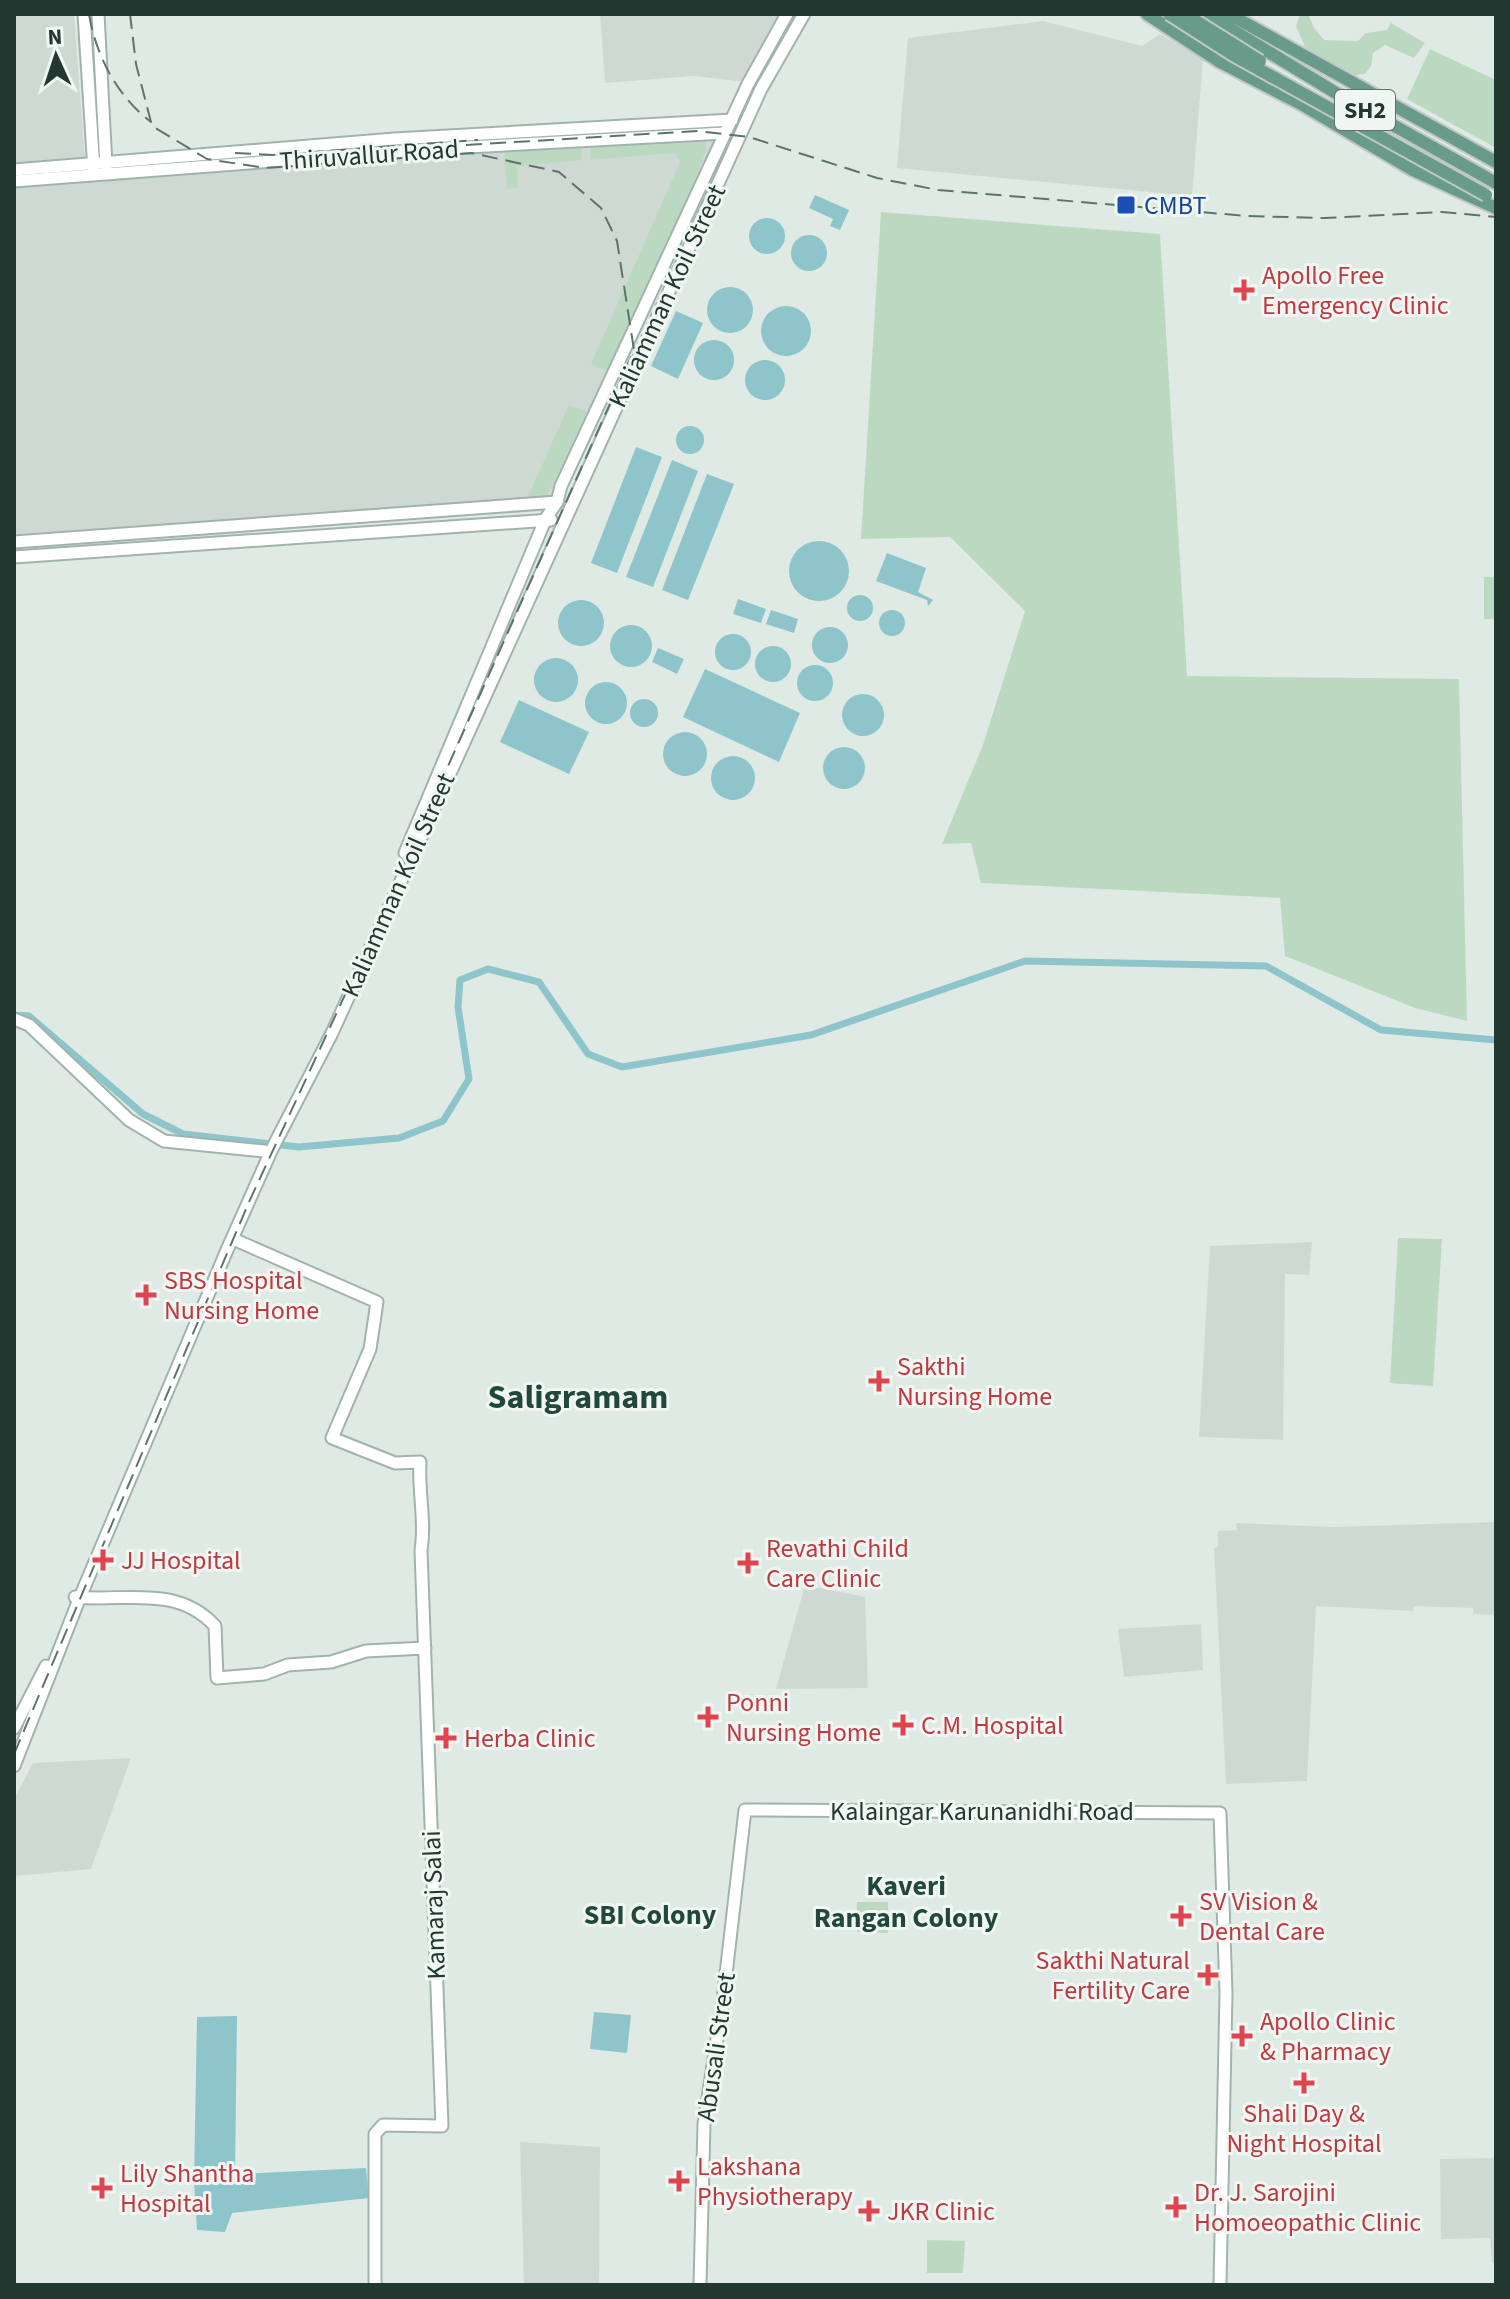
<svg xmlns="http://www.w3.org/2000/svg" width="1510" height="2299" font-family="'Source Sans 3',sans-serif">
  <rect width="100%" height="100%" fill="#e0eae5"/>
  <g fill="#cfd9d4">
    <polygon points="14,14 74,14 85,158 14,163"/>
    <polygon points="600,14 783,14 746,82 693,76 605,83"/>
    <polygon points="1043,21 1142,46 1160,34 1203,59 1192,196 897,168 908,38"/>
    <polygon points="714,136 716,144 546,506 14,541 14,185 365,157"/>
    <polygon points="1312,1242 1309,1275 1285,1274 1283,1440 1199,1437 1210,1246"/>
    <polygon points="1496,1522 1496,1615 1473,1614 1473,1608 1414,1606 1413,1611 1316,1606 1307,1781 1226,1784 1214,1548 1218,1547 1218,1531 1237,1530 1236,1523 1334,1527"/>
    <polygon points="805,1585 865,1597 868,1688 776,1689"/>
    <polygon points="1201,1624 1203,1670 1124,1677 1118,1629"/>
    <polygon points="131,1758 91,1869 14,1876 14,1799 33,1763"/>
    <polygon points="520,2142 600,2147 599,2285 524,2285"/>
    <polygon points="1496,2158 1496,2263 1492,2263 1490,2238 1441,2239 1440,2159"/>
  </g>
  <g fill="#bbd9c1">
    <polygon points="1308,14 1314,28 1324,40 1358,41 1366,33 1387,30 1391,23 1425,43 1414,58 1385,45 1373,53 1371,66 1365,74 1355,75 1305,47 1296,26 1300,15"/>
    <polygon points="1430,49 1496,80 1496,148 1407,99"/>
    <polygon points="706,135 706,151 630,349 607,371 591,364 680,162 675,153 591,160 590,145"/>
    <polygon points="581,146 582,160 517,166 518,188 507,189 504,152"/>
    <polygon points="881,212 1160,234 1187,676 1459,679 1467,1021 1415,1008 1285,956 1280,898 981,883 971,843 942,844 983,745 1025,611 950,537 861,539"/>
    <polygon points="569,405 587,412 546,498 525,503"/>
    <rect x="1484" y="577" width="12" height="42"/>
    <polygon points="1398,1238 1442,1239 1433,1386 1390,1383"/>
    <polygon points="857,1902 888,1902 888,1933 857,1932"/>
    <polygon points="927,2240 965,2241 963,2273 927,2273"/>
  </g>
  <g fill="#8dc5ca">
    <polygon points="815,195 849,210 840,230 830,226 833,219 809,208"/>
    <circle cx="767" cy="236" r="18"/>
    <circle cx="809" cy="253" r="18"/>
    <circle cx="730" cy="310" r="23"/>
    <circle cx="786" cy="331" r="25"/>
    <polygon points="676,311 703,323 678,379 651,366"/>
    <circle cx="714" cy="360" r="20"/>
    <circle cx="765" cy="380" r="20"/>
    <circle cx="690" cy="440" r="14"/>
    <polygon points="636,447 662,457 617,573 591,563"/>
    <polygon points="672,460 698,471 653,587 626,577"/>
    <polygon points="707,474 734,484 688,600 662,590"/>
    <circle cx="819" cy="571" r="30"/>
    <polygon points="887,553 926,568 918,592 933,600 928,606 927,600 876,581"/>
    <circle cx="860" cy="608" r="13"/>
    <polygon points="738,599 766,609 761,623 733,614"/>
    <circle cx="581" cy="623" r="23"/>
    <polygon points="771,610 798,619 794,633 766,624"/>
    <circle cx="892" cy="623" r="13"/>
    <circle cx="631" cy="646" r="21"/>
    <circle cx="830" cy="645" r="18"/>
    <circle cx="733" cy="652" r="18"/>
    <circle cx="773" cy="664" r="18"/>
    <polygon points="658,648 684,659 677,674 652,662"/>
    <circle cx="556" cy="680" r="22"/>
    <circle cx="815" cy="683" r="18"/>
    <polygon points="705,669 800,713 779,762 683,717"/>
    <circle cx="606" cy="703" r="21"/>
    <circle cx="863" cy="715" r="21"/>
    <circle cx="644" cy="713" r="14"/>
    <polygon points="519,700 589,732 569,774 500,742"/>
    <circle cx="685" cy="754" r="22"/>
    <circle cx="844" cy="768" r="21"/>
    <circle cx="733" cy="778" r="22"/>
    <polygon points="594,2012 631,2015 627,2053 590,2049"/>
    <polygon points="237,2016 235,2174 366,2168 369,2198 232,2213 225,2232 197,2230 194,2183 197,2017"/>
  </g>
  <g fill="none" stroke-linecap="round" stroke-linejoin="round">
    <polyline stroke="#8dc5ca" stroke-width="7" points="14,1015 29,1016 143,1114 183,1134 299,1147 399,1138 443,1121 469,1079 458,1007 460,980 488,969 539,982 588,1054 622,1067 811,1035 1025,961 1266,966 1381,1030 1496,1040"/>
    <g stroke="#a1b4ac" stroke-width="15">
      <g id="secondary">
        <polyline points="84,14 94,171"/>
        <polyline points="98,14 106,166"/>
        <polyline points="14,170 394,139 732,120"/>
        <polyline points="14,181 431,149 725,133"/>
        <polyline points="14,542 557,502"/>
        <polyline points="14,557 551,520"/>
        <polyline points="405,853 546,518 557,502 561,486 748,84 787,14"/>
        <polyline points="14,1019 29,1025 129,1120 164,1141 264,1151"/>
        <path d="M233,1239L377,1302L370,1349L332,1438L395,1463L420,1462C418,1493 426,1521 421,1550L442,2126L383,2125L375,2134V2285"/>
        <path d="M75,1597C124,1602 177,1584 215,1626L217,1678L264,1674L288,1665L331,1662L366,1651L425,1648"/>
        <polyline points="14,1728 46,1666"/>
        <polyline points="14,1766 78,1602 227,1250 272,1149 332,1033 761,89 804,14"/>
        <polyline points="700,2285 704,2124 723,2000 745,1810 1220,1813 1226,1993 1220,2285"/>
      </g>
    </g>
    <g stroke="#c1c7c5" stroke-width="16">
      <g id="primary">
        <polyline points="1147,14 1220,62 1303,105 1413,170 1496,208"/>
        <polyline points="1206,14 1336,93 1496,183"/>
        <polyline points="1212,18 1236,18 1496,162"/>
      </g>
    </g>
    <use href="#secondary" stroke="#fff" stroke-width="11"/>
    <use href="#primary" stroke="#699b8a" stroke-width="12"/>
    <g stroke="#5d746c" stroke-width="2" stroke-dasharray="16 8" stroke-linecap="butt">
      <path d="M89,14C96,56 117,96 151,122"/>
      <polyline points="466,145 697,131 749,137 877,178 938,190 1247,216 1325,218 1442,212 1496,217"/>
      <polyline points="235,153 273,155 478,140"/>
      <polyline points="14,1754 249,1202 369,943 634,350 617,241 601,208 559,172 472,153 265,168 207,159 152,126 136,64 130,14"/>
    </g>
    <g stroke="#c1c7c5" stroke-width="16" stroke-linecap="butt">
      <g id="primary-bridge">
        <polyline points="1169,14 1233,55 1486,195"/>
        <polyline points="1185,14 1260,61"/>
      </g>
    </g>
    <use href="#primary-bridge" stroke="#699b8a" stroke-width="12"/>
  </g>
  <rect fill="#1a4fb4" stroke="#f0f7f3" stroke-width="3" x="1116" y="195" width="20" height="20" rx="4"/>
  <g fill="#e0444e" stroke="#f0f7f3" stroke-width="3">
    <path d="M1240 278h8v8h8v8h-8v8h-8v-8h-8v-8h8z"/>
    <path d="M142 1283h8v8h8v8h-8v8h-8v-8h-8v-8h8z"/>
    <path d="M875 1369h8v8h8v8h-8v8h-8v-8h-8v-8h8z"/>
    <path d="M99 1548h8v8h8v8h-8v8h-8v-8h-8v-8h8z"/>
    <path d="M744 1551h8v8h8v8h-8v8h-8v-8h-8v-8h8z"/>
    <path d="M704 1705h8v8h8v8h-8v8h-8v-8h-8v-8h8z"/>
    <path d="M899 1713h8v8h8v8h-8v8h-8v-8h-8v-8h8z"/>
    <path d="M442 1726h8v8h8v8h-8v8h-8v-8h-8v-8h8z"/>
    <path d="M1177 1904h8v8h8v8h-8v8h-8v-8h-8v-8h8z"/>
    <path d="M1204 1963h8v8h8v8h-8v8h-8v-8h-8v-8h8z"/>
    <path d="M1238 2024h8v8h8v8h-8v8h-8v-8h-8v-8h8z"/>
    <path d="M1300 2071h8v8h8v8h-8v8h-8v-8h-8v-8h8z"/>
    <path d="M675 2169h8v8h8v8h-8v8h-8v-8h-8v-8h8z"/>
    <path d="M98 2176h8v8h8v8h-8v8h-8v-8h-8v-8h8z"/>
    <path d="M1172 2195h8v8h8v8h-8v8h-8v-8h-8v-8h8z"/>
    <path d="M865 2199h8v8h8v8h-8v8h-8v-8h-8v-8h8z"/>
  </g>
  <g text-anchor="middle" dominant-baseline="central" stroke-width="6" stroke-linejoin="round" paint-order="stroke">
    <rect fill="#f0f7f3" stroke="#60716b" stroke-width="2" x="1335" y="90" width="60" height="40" rx="6"/>
    <g font-size="24" font-weight="bold" fill="#233831">
      <text x="1365" y="110">SH2</text>
    </g>
    <g font-size="26" fill="#233831" stroke="#f0f7f3">
      <text transform="translate(369 155) rotate(-4)">Thiruvallur Road</text>
      <text transform="translate(667 296) rotate(-65)">Kaliamman Koil Street</text>
      <text transform="translate(398 885) rotate(-66)">Kaliamman Koil Street</text>
      <text x="982" y="1811">Kalaingar Karunanidhi Road</text>
      <text transform="translate(434 1905) rotate(-92)">Kamaraj Salai</text>
      <text transform="translate(716 2047) rotate(-82)">Abusali Street</text>
    </g>
    <g font-size="26" fill="#164399" stroke="#f0f7f3" text-anchor="start">
      <text x="1144" y="205">CMBT</text>
    </g>
    <g font-size="26" fill="#be3a42" stroke="#f0f7f3" text-anchor="start">
      <text x="1262" y="275">Apollo Free<tspan x="1262" dy="30">Emergency Clinic</tspan></text>
      <text x="164" y="1280">SBS Hospital<tspan x="164" dy="30">Nursing Home</tspan></text>
      <text x="897" y="1366">Sakthi<tspan x="897" dy="30">Nursing Home</tspan></text>
      <text x="766" y="1548">Revathi Child<tspan x="766" dy="30">Care Clinic</tspan></text>
      <text x="121" y="1560">JJ Hospital</text>
      <text x="726" y="1702">Ponni<tspan x="726" dy="30">Nursing Home</tspan></text>
      <text x="921" y="1725">C.M. Hospital</text>
      <text x="464" y="1738">Herba Clinic</text>
      <text x="1199" y="1901">SV Vision &amp;<tspan x="1199" dy="30">Dental Care</tspan></text>
      <text x="1190" y="1960" text-anchor="end">Sakthi Natural<tspan x="1190" dy="30">Fertility Care</tspan></text>
      <text x="1260" y="2021">Apollo Clinic<tspan x="1260" dy="30">&amp; Pharmacy</tspan></text>
      <text x="1304" y="2113" text-anchor="middle">Shali Day &amp;<tspan x="1304" dy="30">Night Hospital</tspan></text>
      <text x="697" y="2166">Lakshana<tspan x="697" dy="30">Physiotherapy</tspan></text>
      <text x="120" y="2173">Lily Shantha<tspan x="120" dy="30">Hospital</tspan></text>
      <text x="1194" y="2192">Dr. J. Sarojini<tspan x="1194" dy="30">Homoeopathic Clinic</tspan></text>
      <text x="887" y="2211">JKR Clinic</text>
    </g>
    <g font-size="28" font-weight="bold" fill="#21483b" stroke="#f0f7f3">
      <text x="906" y="1886">Kaveri<tspan x="906" dy="32">Rangan Colony</tspan></text>
      <text x="650" y="1915">SBI Colony</text>
    </g>
    <g font-size="34" font-weight="bold" fill="#21483b" stroke="#f0f7f3">
      <text x="578" y="1397">Saligramam</text>
    </g>
  </g>
  <rect width="1510" height="2299" fill="none" stroke="#233831" stroke-width="32"/>
  <g transform="translate(56 56) rotate(357)" stroke="#f0f7f3" stroke-width="6" paint-order="stroke">
  <path d="M0-6L14 30L0 20L-14 30Z" fill="#233831"/>
  <text y="-12" font-size="22" font-weight="bold" text-anchor="middle" fill="#233831">N</text>
  </g>
</svg>
